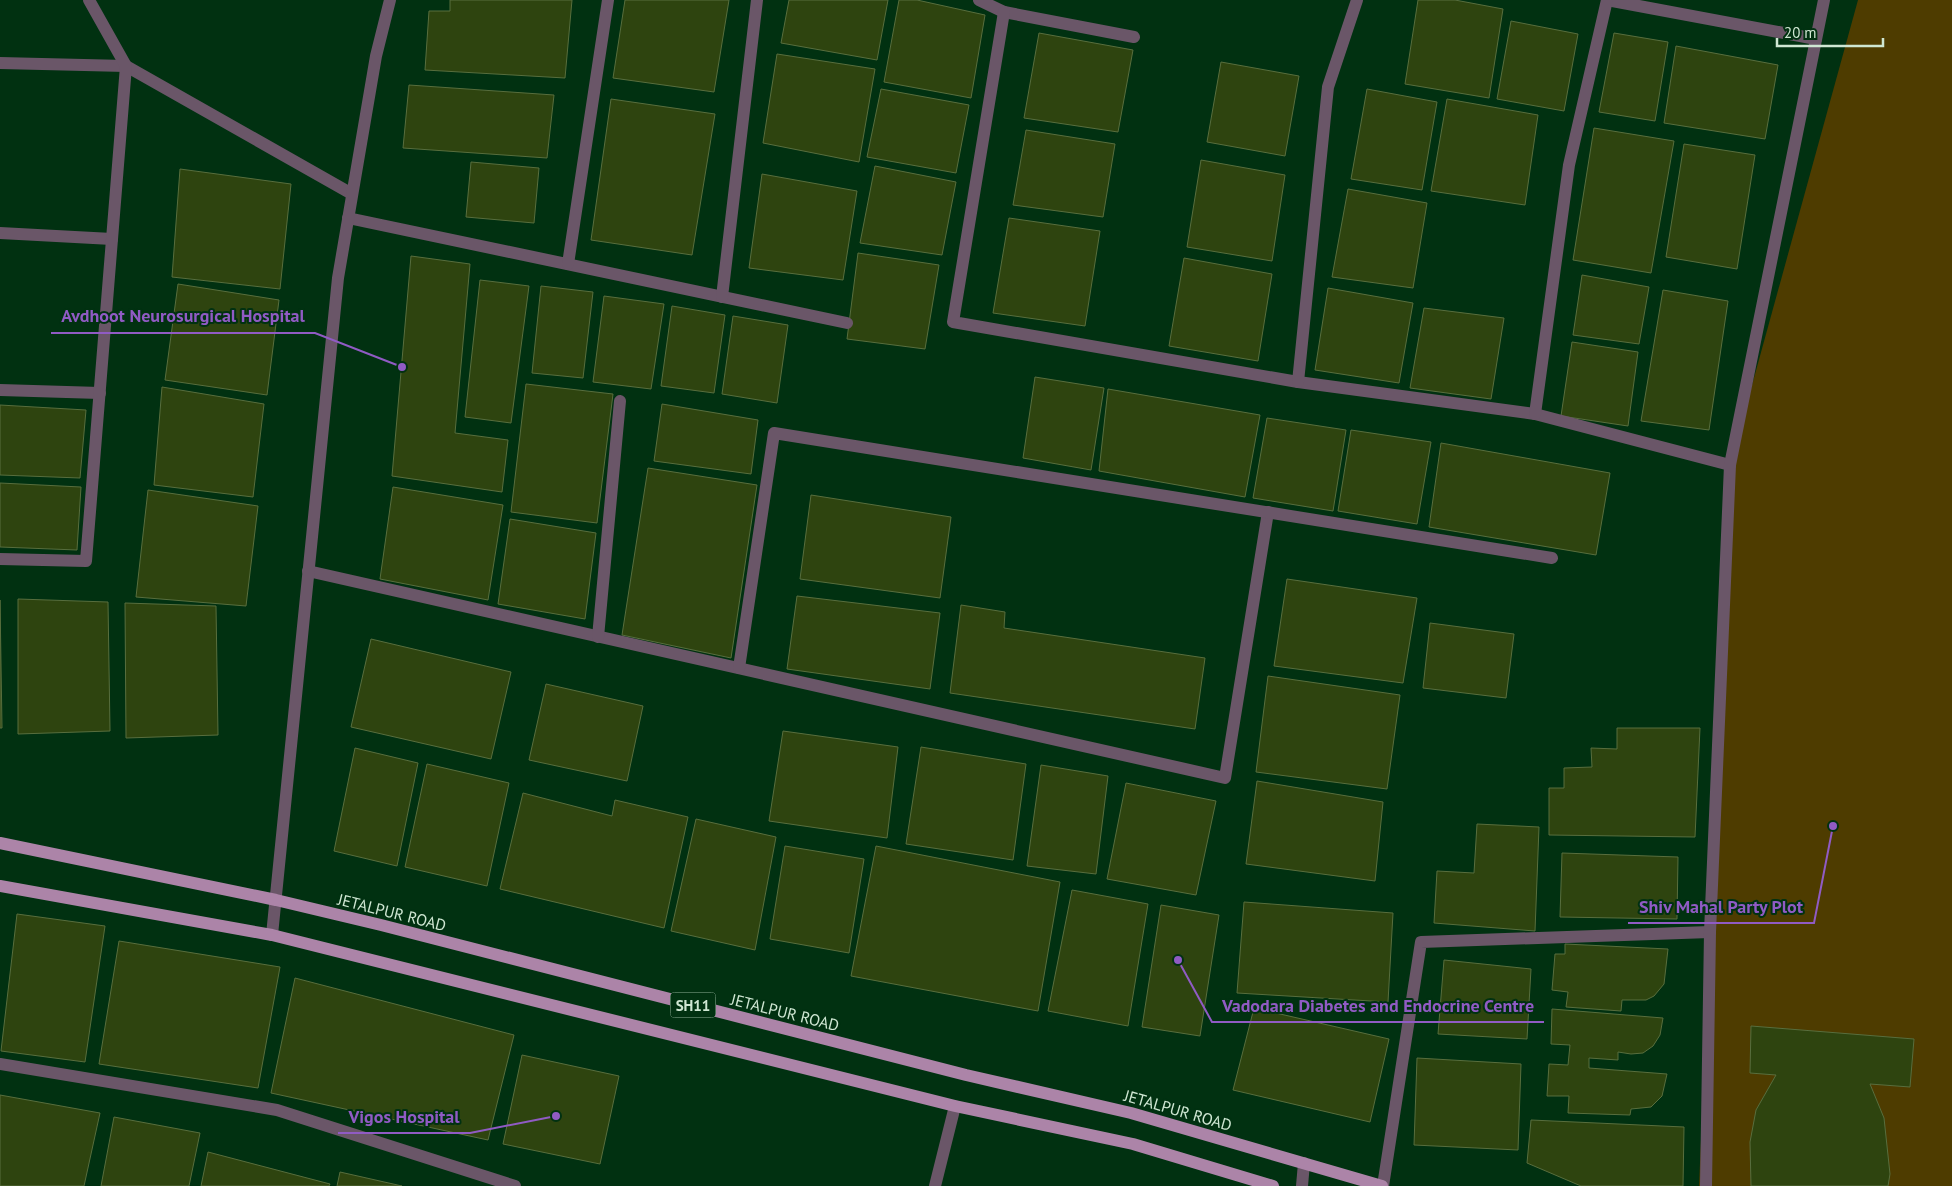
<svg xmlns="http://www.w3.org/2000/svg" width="1952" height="1186" font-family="'PT Sans',sans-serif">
  <rect width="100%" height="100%" fill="#013111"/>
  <polygon fill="#4e3c00" points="1858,0 1952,0 1952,1186 1699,1186 1730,465"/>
  <g fill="#2e440f" stroke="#586e3e">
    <polygon points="450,0 572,0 565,78 425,70 429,11 450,11"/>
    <polygon points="625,0 729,0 714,92 613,78"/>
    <polygon points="789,0 888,0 877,60 781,43"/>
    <polygon points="899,0 917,0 985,15 971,98 884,82"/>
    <polygon points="1418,0 1455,0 1503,9 1489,98 1405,84"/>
    <polygon points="1511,21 1578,34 1564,111 1497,99"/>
    <polygon points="1039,33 1133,50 1118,132 1024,118"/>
    <polygon points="1614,33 1668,42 1655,121 1599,112"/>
    <polygon points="1676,46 1778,65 1765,139 1664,123"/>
    <polygon points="777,54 875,69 859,162 763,143"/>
    <polygon points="1221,62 1299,76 1285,156 1207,142"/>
    <polygon points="409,85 554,95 547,158 403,148"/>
    <polygon points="881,89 969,105 956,173 867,157"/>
    <polygon points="1367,89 1437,102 1422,190 1351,179"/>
    <polygon points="611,99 715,114 692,255 591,240"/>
    <polygon points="1447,99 1538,115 1525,205 1431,191"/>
    <polygon points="1594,128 1674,141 1651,273 1573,260"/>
    <polygon points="1026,130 1115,144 1103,217 1013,205"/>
    <polygon points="1684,144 1755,155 1737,269 1666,257"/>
    <polygon points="1201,160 1285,175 1272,261 1187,247"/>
    <polygon points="471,162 539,168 534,223 466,217"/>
    <polygon points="875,166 956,182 942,255 860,243"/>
    <polygon points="180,169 291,184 280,289 172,277"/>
    <polygon points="762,174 857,191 843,280 749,268"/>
    <polygon points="1348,189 1427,203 1413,288 1332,277"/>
    <polygon points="1009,218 1100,231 1085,326 993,313"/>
    <polygon points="858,253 939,265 925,349 847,339"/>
    <polygon points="411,256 470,264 455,433 508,440 502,492 392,476"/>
    <polygon points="1184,258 1272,274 1258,361 1169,346"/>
    <polygon points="1582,275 1649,287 1639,344 1573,335"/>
    <polygon points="480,280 529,286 511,423 465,417"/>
    <polygon points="178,284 279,300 267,395 165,380"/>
    <polygon points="541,286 593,292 583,378 532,373"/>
    <polygon points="1328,288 1413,303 1399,383 1315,370"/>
    <polygon points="1663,290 1728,301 1709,430 1641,421"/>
    <polygon points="604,296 664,304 651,389 593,382"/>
    <polygon points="672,306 725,315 714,393 661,386"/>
    <polygon points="1424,308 1504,318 1491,399 1410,388"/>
    <polygon points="733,316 788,325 777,403 722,394"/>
    <polygon points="1572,342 1638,352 1628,426 1561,416"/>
    <polygon points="1035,377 1104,388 1091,470 1023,458"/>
    <polygon points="526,384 613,394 597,523 511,512"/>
    <polygon points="162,387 264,404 253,497 154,485"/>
    <polygon points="1108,389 1260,415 1245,497 1099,471"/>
    <polygon points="662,404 758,420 751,474 654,461"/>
    <polygon points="0,405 86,410 80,478 0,475"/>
    <polygon points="1267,418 1346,430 1333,511 1253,498"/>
    <polygon points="1351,430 1431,442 1417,524 1338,511"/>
    <polygon points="1441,443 1610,473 1596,555 1429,527"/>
    <polygon points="648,468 757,485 731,658 622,635"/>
    <polygon points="0,483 81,487 77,550 0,547"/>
    <polygon points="393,487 503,505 488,600 380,579"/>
    <polygon points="148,490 258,506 246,606 136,597"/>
    <polygon points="811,495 951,517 940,598 800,579"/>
    <polygon points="510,519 596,533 585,619 498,604"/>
    <polygon points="1287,579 1417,598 1403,683 1274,666"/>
    <polygon points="797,596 940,613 930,689 787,669"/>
    <polygon points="18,599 108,602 110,731 18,734"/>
    <polygon points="0,600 2,728 0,728"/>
    <polygon points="125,603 216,606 218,735 126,738"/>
    <polygon points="961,605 1005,612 1004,628 1205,658 1195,729 950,693"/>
    <polygon points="1430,623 1514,634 1506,698 1423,688"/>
    <polygon points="371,639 511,672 491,759 351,727"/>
    <polygon points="1268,676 1400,695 1387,789 1256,772"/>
    <polygon points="546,684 643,706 627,781 529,760"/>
    <polygon points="1617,728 1700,728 1695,837 1549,835 1549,788 1564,788 1564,768 1592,767 1591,748 1617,749"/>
    <polygon points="783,731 898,747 887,838 769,821"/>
    <polygon points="921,747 1026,764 1013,860 906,844"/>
    <polygon points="355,748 418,763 397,866 334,851"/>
    <polygon points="427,764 509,783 487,886 405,867"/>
    <polygon points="1041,765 1108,776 1096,874 1027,866"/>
    <polygon points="1257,781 1383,802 1375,881 1246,864"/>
    <polygon points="1126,783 1216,801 1196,895 1107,879"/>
    <polygon points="523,793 612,816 615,800 688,817 664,928 500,889"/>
    <polygon points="696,819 776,837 755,950 671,931"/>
    <polygon points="1477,824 1539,827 1535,931 1434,923 1437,871 1474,873"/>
    <polygon points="785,846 864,859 849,953 770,939"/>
    <polygon points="876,846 1060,882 1038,1011 851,976"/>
    <polygon points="1562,853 1678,857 1677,919 1560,917"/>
    <polygon points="1072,890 1148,904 1128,1026 1048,1011"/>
    <polygon points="1244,902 1393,913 1388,1002 1237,993"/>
    <polygon points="1161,905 1219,915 1200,1036 1142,1027"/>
    <polygon points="17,914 105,926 85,1062 1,1051"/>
    <polygon points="119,941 280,967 258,1088 99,1064"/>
    <polygon points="1565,944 1668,949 1664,984 1654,996 1646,1000 1622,1000 1621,1011 1566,1007 1568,992 1552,990 1555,954 1565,954"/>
    <polygon points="1444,960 1531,969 1527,1039 1438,1034"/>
    <polygon points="295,978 514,1035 488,1140 271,1093"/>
    <polygon points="1254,1008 1389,1039 1370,1122 1233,1090"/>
    <polygon points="1552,1009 1663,1018 1660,1035 1653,1046 1643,1053 1631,1054 1618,1052 1618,1060 1589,1058 1589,1068 1667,1074 1662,1096 1651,1107 1631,1109 1630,1115 1568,1113 1569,1096 1547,1096 1549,1064 1568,1065 1570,1045 1551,1044"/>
    <polygon points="1751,1026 1914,1039 1910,1087 1870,1084 1884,1118 1890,1174 1888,1186 1751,1186 1750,1142 1756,1110 1776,1075 1750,1073"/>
    <polygon points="522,1055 619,1076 600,1164 503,1144"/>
    <polygon points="1417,1058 1521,1064 1518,1150 1414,1145"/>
    <polygon points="0,1095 100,1113 84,1186 0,1186"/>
    <polygon points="114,1117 200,1133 189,1186 101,1186"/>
    <polygon points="1531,1120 1684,1127 1683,1186 1581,1186 1527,1163"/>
    <polygon points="208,1152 330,1184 329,1186 201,1186"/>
    <polygon points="340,1172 402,1186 337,1186"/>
  </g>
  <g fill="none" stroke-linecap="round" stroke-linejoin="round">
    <g stroke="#6a5668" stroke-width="12">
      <polyline points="979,0 1004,12 1134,37"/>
      <polyline points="1607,0 1816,39"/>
      <polyline points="1004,12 953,322 1298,382 1535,414 1730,465"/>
      <polyline points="0,63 126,66 352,194"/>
      <polyline points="348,218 847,323"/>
      <polyline points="0,233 112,239"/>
      <polyline points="568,264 608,0"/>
      <polyline points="722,297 757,0"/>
      <polyline points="1298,382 1328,87 1357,0"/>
      <polyline points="0,390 100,393"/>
      <polyline points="1535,414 1569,165 1607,0"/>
      <polyline points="0,559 86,561 126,66 89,0"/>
      <polyline points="308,571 1225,778 1268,512"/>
      <polyline points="598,637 620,401"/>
      <polyline points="739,668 774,433 1552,558"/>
      <polyline points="272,935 338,278 376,56 390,0"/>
      <polyline points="0,1064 277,1110 515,1186"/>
      <polyline points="935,1186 955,1106"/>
      <polyline points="1302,1186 1304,1163"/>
      <polyline points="1383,1186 1421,942 1710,932"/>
      <polyline points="1706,1186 1710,932 1730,465 1824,0"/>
    </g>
    <g stroke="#ac84a8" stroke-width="12">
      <polyline points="0,843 276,900 381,925 966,1075 1131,1113 1382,1186"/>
      <polyline points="0,886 272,935 955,1106 1133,1144 1273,1186"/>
    </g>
  </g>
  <g text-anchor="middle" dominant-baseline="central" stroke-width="4" stroke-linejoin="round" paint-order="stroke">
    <rect fill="#013111" stroke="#91b099" stroke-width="1" x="670.5" y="992.5" width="45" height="25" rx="4"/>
    <g font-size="15" font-weight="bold" fill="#cfe7d3">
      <text x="693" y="1005">SH11</text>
    </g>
    <g font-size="16" fill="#cfe7d3" stroke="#013111">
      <text transform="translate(392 912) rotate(14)">JETALPUR ROAD</text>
      <text transform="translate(785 1012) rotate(14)">JETALPUR ROAD</text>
      <text transform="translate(1178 1110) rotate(16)">JETALPUR ROAD</text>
    </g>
  </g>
  <path fill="none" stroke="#905bc4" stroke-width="2" d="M402 367L315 333H51M1833 826L1814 923H1628M1178 960L1212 1022H1544M556 1116L470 1133H338"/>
  <g fill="#905bc4" stroke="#013111" stroke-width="2">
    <circle cx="402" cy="367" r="5"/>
    <circle cx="1833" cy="826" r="5"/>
    <circle cx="1178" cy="960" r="5"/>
    <circle cx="556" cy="1116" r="5"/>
  </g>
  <g font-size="18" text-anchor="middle" font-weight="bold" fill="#905bc4" stroke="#013111" stroke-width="4" stroke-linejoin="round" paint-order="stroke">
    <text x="183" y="322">Avdhoot Neurosurgical Hospital</text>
    <text x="1721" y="913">Shiv Mahal Party Plot</text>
    <text x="1378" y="1012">Vadodara Diabetes and Endocrine Centre</text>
    <text x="404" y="1123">Vigos Hospital</text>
  </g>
  <path d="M1777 38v8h106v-8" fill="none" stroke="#cfe7d3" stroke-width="2.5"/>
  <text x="1784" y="38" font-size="15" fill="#cfe7d3" stroke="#013111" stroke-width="4" paint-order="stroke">20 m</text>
</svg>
